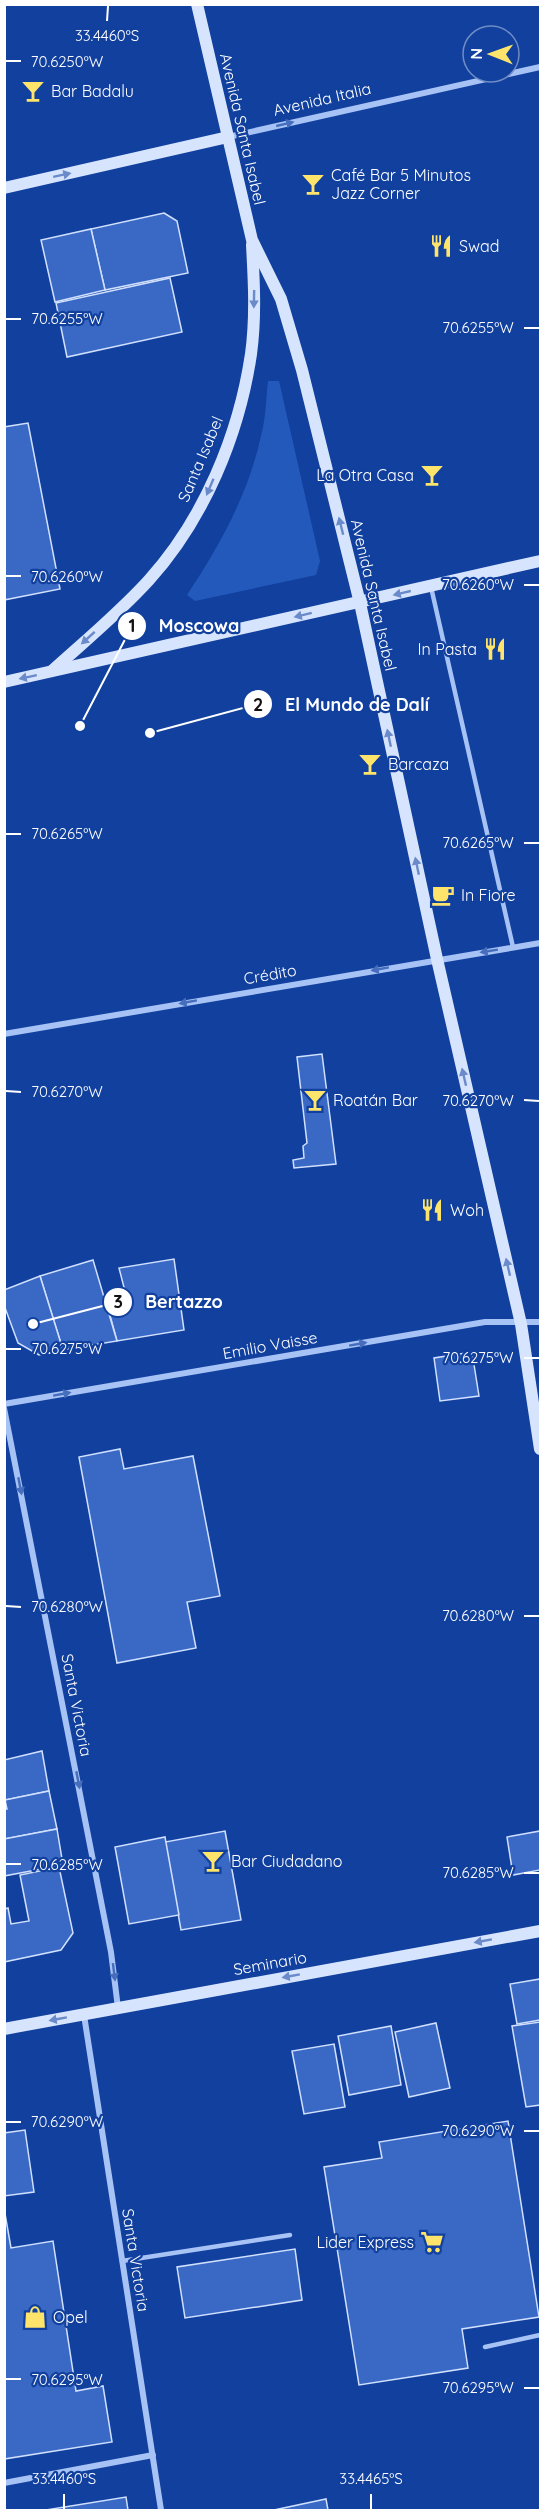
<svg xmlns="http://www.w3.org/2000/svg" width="545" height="2515" font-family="Quicksand,sans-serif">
  <rect width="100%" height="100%" fill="#11409e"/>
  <path fill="#2459bc" d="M268,381H279L320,561L316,575L195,601L187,595C220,545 248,495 261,436C266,418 266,399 268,381Z"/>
  <g fill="#3a69c5" stroke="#d0e0fe" stroke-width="1.5">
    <polygon points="164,213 177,221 188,273 105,290 91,229"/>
    <polygon points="91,229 105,290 55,302 41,240"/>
    <polygon points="170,278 182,332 67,357 56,303"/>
    <polygon points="28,423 60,589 4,600 4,427"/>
    <polygon points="322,1054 336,1164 294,1168 293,1160 304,1158 303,1146 307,1143 297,1057"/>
    <polygon points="174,1259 184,1330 117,1341 108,1308 128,1303 119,1268"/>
    <polygon points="93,1260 117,1341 63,1350 40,1276"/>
    <polygon points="40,1276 63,1350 39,1355 18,1343 4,1305 4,1290"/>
    <polygon points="472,1352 479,1396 440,1401 434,1358"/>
    <polygon points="120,1449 124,1469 193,1456 220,1596 187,1602 196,1648 117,1663 79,1457"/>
    <polygon points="42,1751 49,1791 5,1800 4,1760"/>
    <polygon points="49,1791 57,1829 4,1839 4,1809 7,1809 5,1800"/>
    <polygon points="57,1829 63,1865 4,1876 4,1839"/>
    <polygon points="225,1831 241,1920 181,1930 165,1842"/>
    <polygon points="540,1831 540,1870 513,1875 507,1837"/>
    <polygon points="165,1837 179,1915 129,1924 115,1847"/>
    <polygon points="59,1867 73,1933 61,1950 4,1962 4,1909 8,1908 11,1924 29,1921 20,1875"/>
    <polygon points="540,1979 540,2020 517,2024 510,1984"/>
    <polygon points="540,2022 540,2105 526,2107 512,2026"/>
    <polygon points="436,2023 450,2088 409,2097 395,2032"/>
    <polygon points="391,2026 401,2085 349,2095 338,2036"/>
    <polygon points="334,2044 345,2107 304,2114 292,2051"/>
    <polygon points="508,2121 539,2317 462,2329 468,2368 359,2385 324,2167 382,2158 379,2142"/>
    <polygon points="25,2130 34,2192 4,2196 4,2133"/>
    <polygon points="4,2208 11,2248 53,2241 76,2391 103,2386 112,2442 4,2459"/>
    <polygon points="295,2249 302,2300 185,2318 177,2267"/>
    <polygon points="126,2497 128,2510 46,2510"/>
    <polygon points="326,2499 328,2510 274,2510"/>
  </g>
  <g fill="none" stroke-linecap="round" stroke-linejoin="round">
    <g stroke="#a7c2f5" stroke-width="4.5">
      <polyline points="431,587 513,947"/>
      <polyline points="122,2261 290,2235"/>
      <polyline points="485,2347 540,2335"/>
    </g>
    <g stroke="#a7c2f5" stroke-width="6">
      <polyline points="228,137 540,67"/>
      <polyline points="4,1034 540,943"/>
      <polyline points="4,1404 485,1322 540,1322"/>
      <polyline points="4,1408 111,1952 118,2008"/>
      <polyline points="84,2015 161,2510"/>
      <polyline points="4,2483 153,2455"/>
    </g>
    <g stroke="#d7e4fd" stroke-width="12">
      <polyline points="197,4 252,240 281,299 302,370 360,603 437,959 521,1324 540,1449"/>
      <polyline points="4,188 228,137"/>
      <path d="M53,670C85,641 119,613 149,580C204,519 239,435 251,354C256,318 254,281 252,245"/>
      <polyline points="4,682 540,561"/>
      <polyline points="4,2029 540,1931"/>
    </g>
  </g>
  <defs><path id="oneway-solid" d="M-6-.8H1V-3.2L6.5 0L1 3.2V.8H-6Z" transform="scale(1.5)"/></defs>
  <g fill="#466ebc">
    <use href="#oneway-solid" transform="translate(285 124) rotate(-13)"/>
    <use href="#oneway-solid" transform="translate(489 951) rotate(171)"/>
    <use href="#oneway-solid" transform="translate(380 969) rotate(170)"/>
    <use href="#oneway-solid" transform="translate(188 1002) rotate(170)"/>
    <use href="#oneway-solid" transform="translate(358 1344) rotate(-10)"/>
    <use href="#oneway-solid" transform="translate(62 1394) rotate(-10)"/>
    <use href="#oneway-solid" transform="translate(20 1486) rotate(79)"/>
    <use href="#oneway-solid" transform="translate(78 1780) rotate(79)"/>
    <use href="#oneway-solid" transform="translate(114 1972) rotate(83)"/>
  </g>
  <g fill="#6a8ac9">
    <use href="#oneway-solid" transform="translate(62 175) rotate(-12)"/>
    <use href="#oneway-solid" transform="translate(254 299) rotate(91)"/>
    <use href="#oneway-solid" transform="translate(210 487) rotate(113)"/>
    <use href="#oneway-solid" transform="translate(341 526) rotate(-104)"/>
    <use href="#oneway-solid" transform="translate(402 593) rotate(167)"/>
    <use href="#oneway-solid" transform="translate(303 615) rotate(166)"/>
    <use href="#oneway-solid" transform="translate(88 638) rotate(138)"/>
    <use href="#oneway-solid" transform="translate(28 677) rotate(168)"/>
    <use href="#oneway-solid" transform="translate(389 738) rotate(-102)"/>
    <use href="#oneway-solid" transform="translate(417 866) rotate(-102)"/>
    <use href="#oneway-solid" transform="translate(464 1077) rotate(-103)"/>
    <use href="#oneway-solid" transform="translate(508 1267) rotate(-103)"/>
    <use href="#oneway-solid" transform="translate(483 1941) rotate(170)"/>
    <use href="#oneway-solid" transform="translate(291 1976) rotate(170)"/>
    <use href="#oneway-solid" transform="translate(58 2019) rotate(170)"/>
  </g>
  <path fill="none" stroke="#fff" stroke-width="2" d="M107,21L108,6M6,61H21M6,319H21M524,328H539M6,576H21M524,585H539M6,834H21M524,843H539M6,1091L21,1092M524,1100L539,1101M6,1349H21M524,1358H539M6,1606L21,1607M524,1616H539M6,1864H21M524,1873H539M6,2122H21M524,2131H539M6,2379H21M524,2388H539M64,2509V2494M371,2509V2494"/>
  <defs>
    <g id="bar-bare" transform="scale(1.8)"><path d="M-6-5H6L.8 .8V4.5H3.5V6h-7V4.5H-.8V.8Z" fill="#ffe46b" stroke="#11409e" stroke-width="2.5" paint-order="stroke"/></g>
    <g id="restaurant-bare" transform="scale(1.8)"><path d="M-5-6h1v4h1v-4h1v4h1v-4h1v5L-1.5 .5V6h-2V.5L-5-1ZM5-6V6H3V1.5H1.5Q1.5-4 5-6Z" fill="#ffe46b" stroke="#11409e" stroke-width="2.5" paint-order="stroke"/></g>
    <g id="cafe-bare" transform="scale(1.8)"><path d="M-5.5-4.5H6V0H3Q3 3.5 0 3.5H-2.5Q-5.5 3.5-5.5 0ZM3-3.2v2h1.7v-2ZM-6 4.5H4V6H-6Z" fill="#ffe46b" stroke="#11409e" stroke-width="2.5" paint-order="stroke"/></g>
    <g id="supermarket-bare" transform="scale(1.8)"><path d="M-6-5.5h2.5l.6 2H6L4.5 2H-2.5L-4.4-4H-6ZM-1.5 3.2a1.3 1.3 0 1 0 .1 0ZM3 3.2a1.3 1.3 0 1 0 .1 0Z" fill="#ffe46b" stroke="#11409e" stroke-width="2.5" paint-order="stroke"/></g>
    <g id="shop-bare" transform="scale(1.8)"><path d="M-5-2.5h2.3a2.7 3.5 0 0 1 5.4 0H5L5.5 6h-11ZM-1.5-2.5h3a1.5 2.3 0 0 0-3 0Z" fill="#ffe46b" stroke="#11409e" stroke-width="2.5" paint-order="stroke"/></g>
  </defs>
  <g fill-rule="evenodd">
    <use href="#bar-bare" x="33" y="91"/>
    <use href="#bar-bare" x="313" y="184"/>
    <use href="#restaurant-bare" x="441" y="246"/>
    <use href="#bar-bare" x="432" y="475"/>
    <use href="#restaurant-bare" x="495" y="649"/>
    <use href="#bar-bare" x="370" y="764"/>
    <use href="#cafe-bare" x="443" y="895"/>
    <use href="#bar-bare" x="315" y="1100"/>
    <use href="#restaurant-bare" x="432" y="1210"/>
    <use href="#bar-bare" x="213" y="1861"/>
    <use href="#supermarket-bare" x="432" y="2242"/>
    <use href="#shop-bare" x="35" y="2317"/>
  </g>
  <g text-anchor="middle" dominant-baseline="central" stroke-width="4.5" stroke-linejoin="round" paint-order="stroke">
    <g font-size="16" fill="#fff" stroke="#11409e" text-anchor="start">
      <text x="51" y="91">Bar Badalu</text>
      <text x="331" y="175">Café Bar 5 Minutos<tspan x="331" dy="18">Jazz Corner</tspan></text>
      <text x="459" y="246">Swad</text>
      <text x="414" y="475" text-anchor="end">La Otra Casa</text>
      <text x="477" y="649" text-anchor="end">In Pasta</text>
      <text x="388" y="764">Barcaza</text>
      <text x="461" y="895">In Fiore</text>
      <text x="333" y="1100">Roatán Bar</text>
      <text x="450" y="1210">Woh</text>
      <text x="231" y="1861">Bar Ciudadano</text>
      <text x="414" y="2242" text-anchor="end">Lider Express</text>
      <text x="53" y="2317">Opel</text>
    </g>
    <g font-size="16" fill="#fff" stroke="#11409e">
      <text transform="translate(322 99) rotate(-13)">Avenida Italia</text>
      <text transform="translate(243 129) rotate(77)">Avenida Santa Isabel</text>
      <text transform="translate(200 459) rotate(-67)">Santa Isabel</text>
      <text transform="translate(374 595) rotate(77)">Avenida Santa Isabel</text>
      <text transform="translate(270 974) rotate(-10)">Crédito</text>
      <text transform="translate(270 1345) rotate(-10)">Emilio Vaisse</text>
      <text transform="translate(77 1705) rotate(79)">Santa Victoria</text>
      <text transform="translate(270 1963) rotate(-10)">Seminario</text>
      <text transform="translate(136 2260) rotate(81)">Santa Victoria</text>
    </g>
  </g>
  <g font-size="15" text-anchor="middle" fill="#fff" stroke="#11409e" stroke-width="4.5" stroke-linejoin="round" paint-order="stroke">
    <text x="107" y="41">33.4460°S</text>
    <text x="67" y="67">70.6250°W</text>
    <text x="67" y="324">70.6255°W</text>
    <text x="478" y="333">70.6255°W</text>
    <text x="67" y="582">70.6260°W</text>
    <text x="478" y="590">70.6260°W</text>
    <text x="67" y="839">70.6265°W</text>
    <text x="478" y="848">70.6265°W</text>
    <text x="67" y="1097">70.6270°W</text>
    <text x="478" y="1106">70.6270°W</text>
    <text x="67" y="1354">70.6275°W</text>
    <text x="478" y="1363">70.6275°W</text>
    <text x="67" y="1612">70.6280°W</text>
    <text x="478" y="1621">70.6280°W</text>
    <text x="67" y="1870">70.6285°W</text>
    <text x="478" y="1878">70.6285°W</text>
    <text x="67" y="2127">70.6290°W</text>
    <text x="478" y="2136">70.6290°W</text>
    <text x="67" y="2385">70.6295°W</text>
    <text x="478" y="2393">70.6295°W</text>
    <text x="64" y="2484">33.4460°S</text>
    <text x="371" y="2484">33.4465°S</text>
  </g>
  <path fill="none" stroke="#fff" stroke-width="2" d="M80 726L132 626M150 733L258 704M33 1324L118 1302"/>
  <g fill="#fff" stroke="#11409e" stroke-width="2">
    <circle cx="80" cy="726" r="6"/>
    <circle cx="150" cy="733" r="6"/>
    <circle cx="33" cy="1324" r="6"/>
    <circle cx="132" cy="626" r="15"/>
    <circle cx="258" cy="704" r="15"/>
    <circle cx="118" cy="1302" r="15"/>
  </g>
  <g font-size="18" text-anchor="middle" font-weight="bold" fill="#111">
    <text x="132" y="632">1</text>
    <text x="258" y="711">2</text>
    <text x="118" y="1308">3</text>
  </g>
  <g font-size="18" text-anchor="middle" font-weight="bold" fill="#fff" stroke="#11409e" stroke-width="4.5" stroke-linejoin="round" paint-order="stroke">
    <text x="199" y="632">Moscowa</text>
    <text x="357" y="711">El Mundo de Dalí</text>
    <text x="184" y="1308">Bertazzo</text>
  </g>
  <rect width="545" height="2515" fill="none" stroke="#ffffff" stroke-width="12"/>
  <g transform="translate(491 54) rotate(271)"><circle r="28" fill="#11409e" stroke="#708cc5" stroke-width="1.5"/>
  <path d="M0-4.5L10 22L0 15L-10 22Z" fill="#ffe46b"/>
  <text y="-9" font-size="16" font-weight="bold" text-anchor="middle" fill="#ffffff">N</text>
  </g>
</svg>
